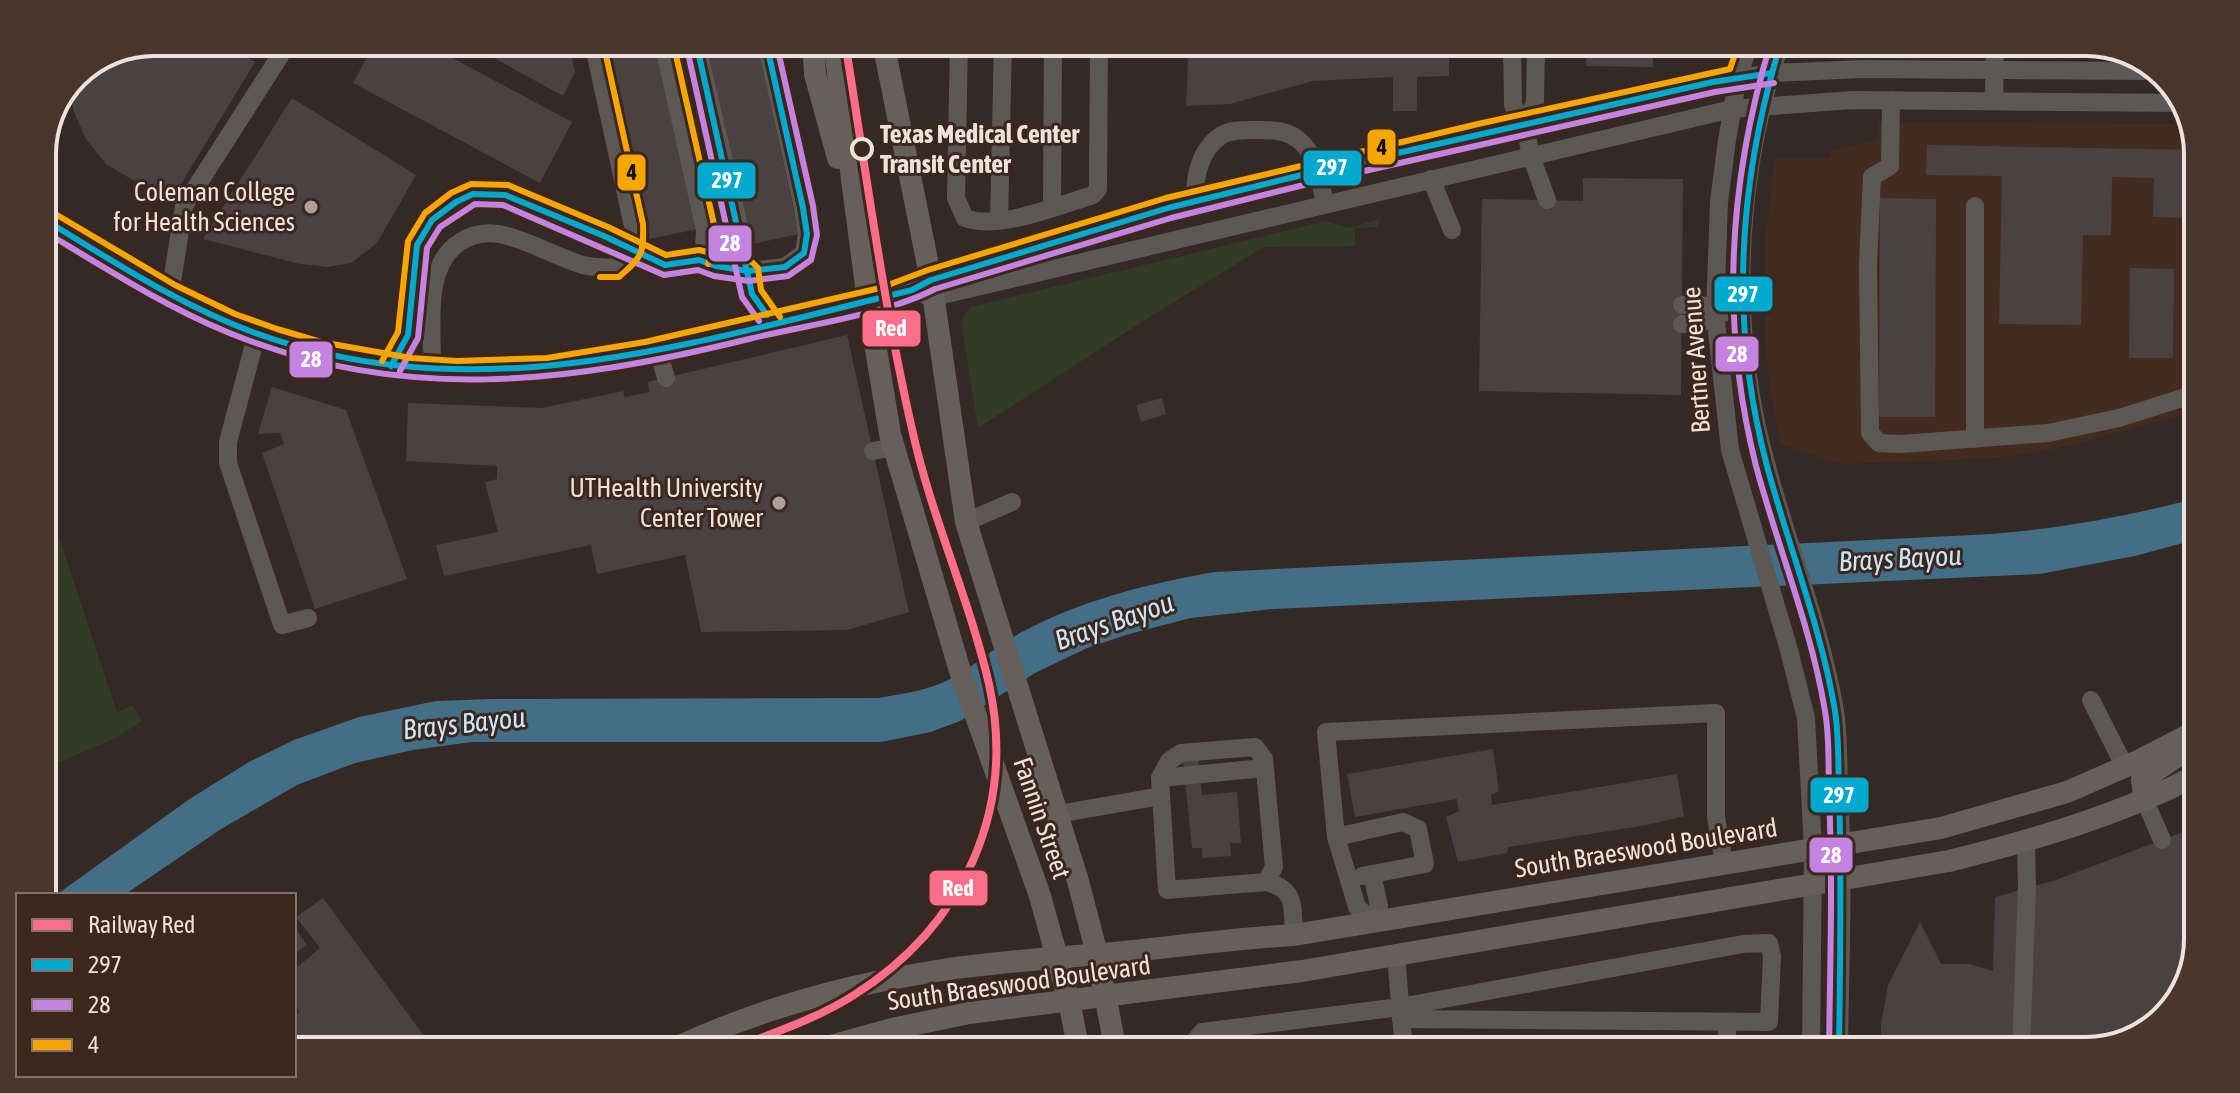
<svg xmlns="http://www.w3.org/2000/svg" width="2240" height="1093" font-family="'Asap Condensed',sans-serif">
  <rect width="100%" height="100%" fill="#342924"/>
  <polygon fill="#442b1f" points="1879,122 2190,124 2198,147 2198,410 2073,445 2014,456 1939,461 1840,464 1781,444 1770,390 1765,335 1765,240 1775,158 1831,158 1831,150 1879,140"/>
  <g fill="#313b26">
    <polygon points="1380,219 1378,227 1355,228 1355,246 1264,247 1145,320 978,428 962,329 963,316 971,307 1326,221 1348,228"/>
    <polygon points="42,486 117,712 133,705 142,721 116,738 42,770"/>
  </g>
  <path fill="#446d86" d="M2198,498V539L2135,556L2040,574L1273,609L1191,618L1129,634L1087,648L1035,673L960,721L931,732L881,742H472L413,750L355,763L297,785L221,829L124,895H56L191,798L249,762L294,740L359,717L436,701L492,699L879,698C901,694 924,691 944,682C972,669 995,646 1022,632C1082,600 1147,584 1214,572L1992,534C2064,528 2128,516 2198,498Z"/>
  <g fill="#4a4142">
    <polygon points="154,42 223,42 255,62 170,202 106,164 86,139 73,110 71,85 75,75"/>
    <polygon points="375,42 423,42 572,122 540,183 353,83"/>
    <polygon points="465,42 568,42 575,72 563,96"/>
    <polygon points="600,42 656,42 698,229 644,240"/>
    <polygon points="703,42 757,42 799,234 748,245"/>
    <polygon points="1189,42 1481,42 1481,52 1468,52 1468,58 1449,57 1449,76 1417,77 1417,111 1393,111 1393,77 1313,81 1230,104 1186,106"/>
    <polygon points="1538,42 1665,42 1664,58 1653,58 1653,67 1586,66 1587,52 1538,51"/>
    <polygon points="292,98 416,175 377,243 351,263 328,267 300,264 203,239"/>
    <polygon points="1927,145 2198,150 2198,218 2153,217 2154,178 2112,177 2111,235 2083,235 2081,325 1999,324 2002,176 1926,175"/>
    <polygon points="1583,178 1683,179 1681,395 1479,391 1482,199 1583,201"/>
    <polygon points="1880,198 1936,199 1935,417 1879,417"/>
    <polygon points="2130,268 2174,269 2173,358 2129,358"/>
    <polygon points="847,335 909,612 847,630 701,632 685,555 597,574 591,545 444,576 436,545 498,532 485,482 497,479 497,466 406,461 408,403 542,408 623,391 625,397 649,392 648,382"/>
    <polygon points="272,387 346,410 407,579 315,609 262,453 284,444 280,433 258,434"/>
    <polygon points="1162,398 1166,414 1141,422 1136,405"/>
    <polygon points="1493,749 1499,791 1491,795 1492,805 1677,774 1684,816 1647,825 1508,847 1507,853 1458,862 1446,817 1459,811 1457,799 1355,817 1347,774"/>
    <polygon points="1198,758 1202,795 1237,792 1241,843 1230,843 1231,856 1202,858 1202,848 1192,848 1183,760"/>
    <polygon points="2183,832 2198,832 2198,939 2187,988 2148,1032 2086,1051 1881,1051 1881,1025 1888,985 1920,922 1941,964 1969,964 1993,971 1995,897 2056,880"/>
    <polygon points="323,898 435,1051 308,1051 294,1032 294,1016 300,1012 294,1004 294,970 320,948 296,917"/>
    <polygon points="294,927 307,945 294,954"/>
  </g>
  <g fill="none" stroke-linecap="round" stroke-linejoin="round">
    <g stroke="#5c5955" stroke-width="18">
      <polyline points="663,42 705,230 704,248 699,260"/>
      <polyline points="696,42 736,213 752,294 772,323"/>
      <path d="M959,42L956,198L965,218C998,231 1059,205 1093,195L1098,189L1099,42"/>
      <polyline points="1512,42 1513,105 1525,126 1531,156 1547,200"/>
      <polyline points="1750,42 1738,77 1727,140 1719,202 1715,313 1730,450 1789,650 1806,718 1813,849 1811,1051"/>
      <path d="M1781,42C1739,165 1729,303 1758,431C1779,525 1819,616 1835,711C1839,737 1838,764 1839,790C1844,877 1840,964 1839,1051"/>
      <polyline points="1891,100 1890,166 1872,177 1868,264 1870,433 1879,443 1901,444 2048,433 2119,418 2198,393"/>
      <polyline points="1994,100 1995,42"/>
      <polyline points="1525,126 1535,103 1536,42"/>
      <polyline points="1431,179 1452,230"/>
      <path d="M1197,201C1192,179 1201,148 1222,135C1232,129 1247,130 1259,130C1274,130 1287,130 1300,141C1317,156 1320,182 1325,203"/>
      <polyline points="1052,207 1053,42"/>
      <path d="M42,218C90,247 138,279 189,304C298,359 427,380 548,368C615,361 679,345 745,330C780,321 815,313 851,305C879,299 906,294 931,280L1168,208L1480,134L1525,126L1713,82L1772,73L1862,69L2155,71"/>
      <polyline points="999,221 1003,42"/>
      <polyline points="170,294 184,206 280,56 284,42"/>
      <polyline points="922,294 934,297 1732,109 1853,100 2183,103"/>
      <polyline points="1682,305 1702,305 1715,313"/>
      <polyline points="1682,324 1701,323 1715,313 1724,313"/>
      <polyline points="257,333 228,442 228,463 282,625 308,618"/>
      <polyline points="658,350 666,378"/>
      <polyline points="391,366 408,335 417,245 432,220 456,202 473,194 505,195 604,236 650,260 665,265 699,260 716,266 748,271 785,267 804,253 807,234 803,208 766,42"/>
      <path d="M432,369C433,330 422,266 460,242C477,231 495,231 514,238C537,245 559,258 583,265C593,268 604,267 614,268L633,251V226L593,42"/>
      <polyline points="1975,439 1975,206"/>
      <polyline points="873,451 894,447"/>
      <polyline points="966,522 1012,502"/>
      <polyline points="2091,700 2125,767"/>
      <polygon points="1255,747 1264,759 1274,867 1266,882 1167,890 1160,778 1169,761 1181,753"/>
      <polyline points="1160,778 1264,768"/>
      <polyline points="2145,801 2162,840"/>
      <polyline points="1058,814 1161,796"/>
      <polyline points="1336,837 1403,822 1418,829 1425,864 1362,876"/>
      <polyline points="1372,874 1379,906 1372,921 1357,907 1336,837 1326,732 1716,713 1716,817 1724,864"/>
      <path d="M1266,882C1297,889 1292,907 1294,935"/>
      <polyline points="1396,955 1404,1051"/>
      <polyline points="1187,1051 1202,1032 1400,1007 1743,944 1769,943 1772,957 1769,1022 1401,1019"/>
      <polyline points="1727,1051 1727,1022"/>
      <polyline points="2021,1051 2027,888 2026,842"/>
    </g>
    <g stroke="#66605b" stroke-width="22">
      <polyline points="813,42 815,74 838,158"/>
      <polyline points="834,42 868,301 890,434 960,671 1040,896 1069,1001 1079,1051"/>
      <polyline points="883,42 931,280 966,522 1078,881 1097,954 1116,1051"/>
      <polyline points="2145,801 2142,780 2182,753"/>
      <path d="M669,1051C751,1012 841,986 930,972C995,961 1060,958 1124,952C1181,946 1237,938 1294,935L1941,828L2067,792L2138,761L2198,730"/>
      <path d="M812,1051L892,1029L969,1013L1302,971L1949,861C2037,839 2116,816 2198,775"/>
    </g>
    <g stroke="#3b271d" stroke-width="12">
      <g id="bus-1">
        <polyline points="696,42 752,294 767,315"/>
        <path d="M1781,42C1738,182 1729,324 1767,466C1789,548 1821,627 1835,711C1839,737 1838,764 1839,790C1842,877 1840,964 1839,1051"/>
        <path d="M42,218C111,260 179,305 255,333C472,411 679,347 892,295L912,290L931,280L1168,208L1318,171L1713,82L1772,73"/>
        <polyline points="391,366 408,335 417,245 432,220 456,202 473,194 505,195 604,236 665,265 699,260 716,266 748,271 785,267 804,253 807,234 803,208 766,42"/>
      </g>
    </g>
    <g stroke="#3b271d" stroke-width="12">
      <g id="bus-2">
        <path d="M1771,42C1728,182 1720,324 1756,466C1778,548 1811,627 1825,711C1830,739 1828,768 1829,796C1833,881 1830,966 1829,1051"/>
        <polyline points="686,44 742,297 759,321"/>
        <path d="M42,230C102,266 162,305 227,332C404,405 569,383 749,339C805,325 885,315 935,289L1171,218L1320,181L1715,92L1774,83"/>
        <polyline points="400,371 418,338 427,248 440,227 475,204 503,205 664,275 698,270 714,276 749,281 788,276 811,260 817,235 813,206 776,42"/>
      </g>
    </g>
    <g stroke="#3b271d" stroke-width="12">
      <g id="bus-3">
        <polyline points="673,42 715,229 714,250 708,264"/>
        <polyline points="47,209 175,285 235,314 277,329 321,342 411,358 457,361 547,358 645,342 880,288 928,270 1166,198 1478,124 1730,69 1739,42"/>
        <path d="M600,277H619C642,257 644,254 643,224L603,42"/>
        <polyline points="382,361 398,332 408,241 425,213 451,193 471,184 508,185 608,227 666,255 699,250 752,262 758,268 761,290 780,317"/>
      </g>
    </g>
    <use href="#bus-1" stroke="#00a9ce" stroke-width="6"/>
    <use href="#bus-2" stroke="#c483df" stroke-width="6"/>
    <use href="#bus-3" stroke="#f7a600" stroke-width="6"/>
    <g stroke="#3b271d" stroke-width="14">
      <path id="rail-1" d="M727,1051C769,1034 815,1020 854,995C962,927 1017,811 989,684C969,598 931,516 912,429C883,302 866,171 845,42"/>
    </g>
    <use href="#rail-1" stroke="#fb6d88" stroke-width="8"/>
  </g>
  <circle fill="#3b271d" stroke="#efe1db" stroke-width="4" cx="862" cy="149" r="10"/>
  <g fill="#aea19b" stroke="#3b271d" stroke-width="3">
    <circle cx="311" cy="207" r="8"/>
    <circle cx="779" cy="503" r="8"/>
  </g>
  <g text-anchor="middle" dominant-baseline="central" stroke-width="6" stroke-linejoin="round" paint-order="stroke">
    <g font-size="26" font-weight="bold" fill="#efe1db" stroke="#3b271d" text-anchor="start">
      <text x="880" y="134">Texas Medical Center<tspan x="880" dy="30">Transit Center</tspan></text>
    </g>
    <g font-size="26" fill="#efe1db" stroke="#3b271d" text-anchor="end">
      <text x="295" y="192">Coleman College<tspan x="295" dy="30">for Health Sciences</tspan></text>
      <text x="763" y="488">UTHealth University<tspan x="763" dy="30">Center Tower</tspan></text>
    </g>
    <g font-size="26" fill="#efe1db" stroke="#3b271d">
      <text transform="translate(1696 360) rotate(-94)">Bertner Avenue</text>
      <text transform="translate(1042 818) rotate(71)">Fannin Street</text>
      <text transform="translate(1646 848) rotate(-9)">South Braeswood Boulevard</text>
      <text transform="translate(1019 983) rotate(-8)">South Braeswood Boulevard</text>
    </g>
    <g font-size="28" font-style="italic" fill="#cae7f9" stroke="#3b271d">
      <text transform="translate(1900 558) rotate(-3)">Brays Bayou</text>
      <text transform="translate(1114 621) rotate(-19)">Brays Bayou</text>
      <text transform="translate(464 723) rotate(-6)">Brays Bayou</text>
    </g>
  </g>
  <path d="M0 0H2240V1093H0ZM154 56H2086A98 98 0 0 1 2184 154V939A98 98 0 0 1 2086 1037H154A98 98 0 0 1 56 939V154A98 98 0 0 1 154 56Z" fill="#49362c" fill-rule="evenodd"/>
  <path fill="none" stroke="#efe1db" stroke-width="4" d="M154 56H2086A98 98 0 0 1 2184 154V939A98 98 0 0 1 2086 1037H154A98 98 0 0 1 56 939V154A98 98 0 0 1 154 56Z"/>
  <g stroke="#3b271d" stroke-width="3">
    <rect x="1366" y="128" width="31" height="38" rx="8" fill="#f7a600"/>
    <rect x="1302" y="149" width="61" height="38" rx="8" fill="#00a9ce"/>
    <rect x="616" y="153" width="31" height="39" rx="8" fill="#f7a600"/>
    <rect x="696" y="161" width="61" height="39" rx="8" fill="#00a9ce"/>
    <rect x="707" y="224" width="46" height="39" rx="8" fill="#c483df"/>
    <rect x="1713" y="275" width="61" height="38" rx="8" fill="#00a9ce"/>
    <rect x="861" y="309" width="61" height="39" rx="8" fill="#fb6d88"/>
    <rect x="1714" y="335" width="46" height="38" rx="8" fill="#c483df"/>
    <rect x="288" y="340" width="46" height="39" rx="8" fill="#c483df"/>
    <rect x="1809" y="776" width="61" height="38" rx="8" fill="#00a9ce"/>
    <rect x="1808" y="836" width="46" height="38" rx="8" fill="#c483df"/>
    <rect x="928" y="869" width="61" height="38" rx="8" fill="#fb6d88"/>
  </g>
  <g font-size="22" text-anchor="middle" font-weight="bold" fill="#fff">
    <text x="1332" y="175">297</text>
    <text x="727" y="188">297</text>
    <text x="730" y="251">28</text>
    <text x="1743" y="302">297</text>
    <text x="891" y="336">Red</text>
    <text x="1737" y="362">28</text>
    <text x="311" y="367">28</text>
    <text x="1839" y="803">297</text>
    <text x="1831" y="863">28</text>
    <text x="958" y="896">Red</text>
  </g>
  <g font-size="22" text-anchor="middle" font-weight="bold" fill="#111">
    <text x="1382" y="155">4</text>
    <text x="632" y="180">4</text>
  </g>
  <rect x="16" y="893" width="280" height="184" fill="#3b271d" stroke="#837169" stroke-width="2"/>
  <rect x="32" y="919" width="40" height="12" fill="#fb6d88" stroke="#837169" stroke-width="2"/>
  <text x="88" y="933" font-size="24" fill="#efe1db">Railway Red</text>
  <rect x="32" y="959" width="40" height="12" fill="#00a9ce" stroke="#837169" stroke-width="2"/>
  <text x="88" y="973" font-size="24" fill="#efe1db">297</text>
  <rect x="32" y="999" width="40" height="12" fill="#c483df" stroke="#837169" stroke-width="2"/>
  <text x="88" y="1013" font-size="24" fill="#efe1db">28</text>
  <rect x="32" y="1039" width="40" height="12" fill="#f7a600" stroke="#837169" stroke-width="2"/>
  <text x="88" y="1053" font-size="24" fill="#efe1db">4</text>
</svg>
